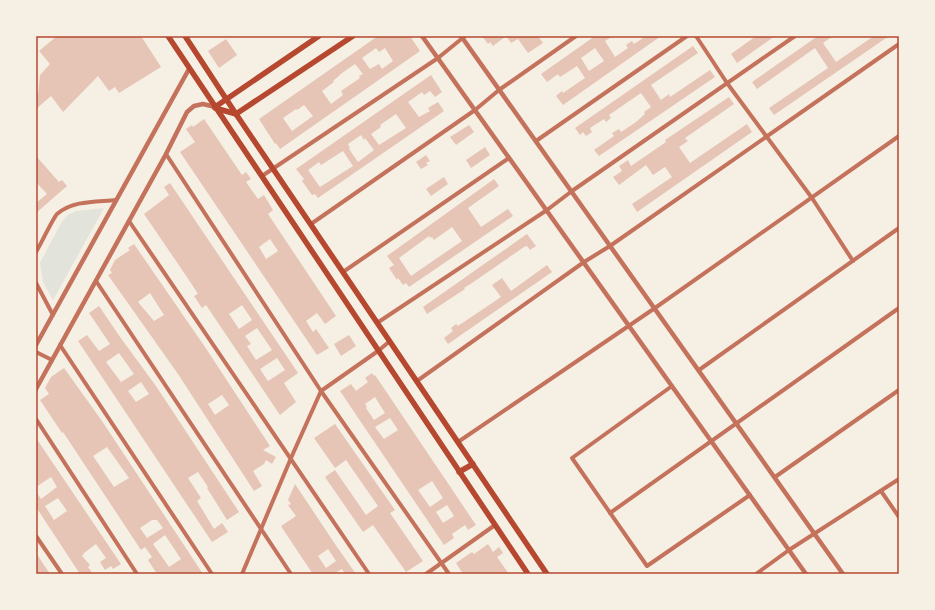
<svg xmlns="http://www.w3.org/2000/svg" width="935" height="610" font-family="Signika,sans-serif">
  <rect width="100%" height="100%" fill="#f6efe4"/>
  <polygon fill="#e2e4dc" points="104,208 53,300 43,282 40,263 61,223 68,215 76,211"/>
  <g fill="#e6c5b7" fill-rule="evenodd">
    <polygon points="57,36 141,36 161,67 119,93 115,87 109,91 98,76 63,112 51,96 36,109 36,92 38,95 40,75 50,64 39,51"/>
    <path d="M378,36H410L420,51L280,149L276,143L275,144L259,119ZM376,48L379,52L385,48L393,61L382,69L379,64L370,69L362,58ZM355,64L363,74L359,76L360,78L341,91L343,95L331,104L322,91L334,82L333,81L342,73ZM304,105L313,116L292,131L283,118L296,109L297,110Z"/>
    <polygon points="482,36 538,36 543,43 528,53 518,39 511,43 506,36 493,46 490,42 488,44"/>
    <path d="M595,36H613L605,41L615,57L628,48L626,45L632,41L634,44L646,36H661L563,105L556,96L562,91L563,93L585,78L577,66L560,77L558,74L547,82L541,74ZM595,48L604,61L589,71L581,58Z"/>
    <polygon points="756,36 775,36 737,63 731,54"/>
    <polygon points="818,36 833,36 823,43 836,62 874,36 889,36 774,115 769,108 828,68 815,48 757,89 752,82"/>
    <polygon points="226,39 237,55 219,68 208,51"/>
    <polygon points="693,46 698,53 651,85 661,100 669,94 670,97 710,70 715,77 599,156 594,150 614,136 612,133 619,129 621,132 636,122 645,114 644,112 651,107 641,93 609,115 611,118 606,122 604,119 590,128 592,132 586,136 583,132 580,135 575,128"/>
    <path d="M431,75L442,92L435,97L430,91L424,95L422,92L408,102L419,117L430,111L428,108L438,102L444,111L318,198L315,194L312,195L302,181L304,179L296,169ZM396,114L406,128L379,145L371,134L381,127L380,125ZM361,135L364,140L365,138L374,150L358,162L349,149L350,148L348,144ZM343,151L353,166L320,187L308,170L319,162L321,165Z"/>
    <polygon points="729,97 734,104 685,138 688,141 679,147 690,163 747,124 752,132 637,212 632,204 672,177 665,167 653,175 646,165 619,185 613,177 622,171 619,166 628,160 631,166 666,142 665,140"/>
    <path d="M204,119L242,175L246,172L251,179L246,182L258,199L264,195L273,210L268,214L336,316L325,324L317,313L306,321L313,332L316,329L329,348L317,355L180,152L195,142L186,129L192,125L193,127ZM270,239L278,251L266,259L259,247Z"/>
    <polygon points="469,125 474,132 456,145 450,137"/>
    <polygon points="485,147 490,155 471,168 466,160"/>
    <polygon points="426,155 430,161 426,163 428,165 421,169 416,162"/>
    <polygon points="36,156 59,182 62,180 67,186 36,213 36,203 47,194 36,182"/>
    <polygon points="444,177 448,184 431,196 426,189"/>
    <path d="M494,179L499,186L468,208L481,227L508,209L513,216L409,287L406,283L403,285L398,278L397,280L389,268L394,265L387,256ZM452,227L462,241L411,276L399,258L429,236L430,238L432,237L434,240Z"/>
    <path d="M170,183L298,373L284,383L296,402L280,415L206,305L202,308L194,296L198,294L191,283L144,214L169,195L164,187ZM242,305L252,320L239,329L229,314ZM257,328L272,350L256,360L247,346L251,344L245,336ZM277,358L285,370L268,381L260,369Z"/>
    <polygon points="527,234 536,246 530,250 527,246 524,247 472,283 464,288 465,289 427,314 423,307"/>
    <path d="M134,244L205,347L270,446L263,450L276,457L272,464L266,460L264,464L253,471L262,486L254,491L178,374L108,275L112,273L110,270L115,260L130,250L128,248ZM150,293L164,315L154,321L138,302ZM222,395L229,405L215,415L208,404Z"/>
    <polygon points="547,265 552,272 448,344 444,338 453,331 451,328 456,324 458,326 501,297 492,285 502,278 511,291"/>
    <path d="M99,306L120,337L156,386L239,512L227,520L207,488L208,487L198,472L188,478L201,498L197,501L214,529L222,523L228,532L212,542L78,341L87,335L99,351L110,344L89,313ZM119,353L134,374L121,382L106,362ZM141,382L149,394L136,402L128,391Z"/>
    <polygon points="349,335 356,346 341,356 334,344"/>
    <path d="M64,368L102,421L203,574H157L148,560L152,557L145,547L141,550L63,432L62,433L40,400L49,394L45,388L51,377ZM107,447L129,478L114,487L93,456ZM152,520H157L163,528L147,538L140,528ZM165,535L181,559L169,567L153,544Z"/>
    <path d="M372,373L374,376L375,375L476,525L468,530L465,525L452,534L454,538L444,545L340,391L351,384L356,391L368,382L365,378ZM375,397L385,413L374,420L366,408L367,407L365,404ZM390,418L398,430L384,439L375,427ZM432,481L443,498L430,507L418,490ZM447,505L454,516L443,523L436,512Z"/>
    <polygon points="335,424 395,510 390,513 423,561 406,572 373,525 363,532 325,477 335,470 366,515 378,506 346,460 335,468 314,438"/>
    <path d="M36,438L121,564L113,569L111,566L105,570L100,562L106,558L96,544L84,553V554L82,556L90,565L88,567L93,574H80L36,507V492L41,499L57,487L51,477L36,487ZM58,498L67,511L54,520L45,506Z"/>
    <path d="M295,484L337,547L356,574H345L342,569L334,574H313L300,555L281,526L296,516L288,505L291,504L288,500ZM328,549L336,561L326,568L318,556Z"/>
    <polygon points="488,544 493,552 499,547 503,553 497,557 509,574 463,574 456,563 472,552 474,554"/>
    <polygon points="36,553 50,574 36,574"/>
  </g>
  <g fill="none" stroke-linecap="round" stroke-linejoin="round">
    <g stroke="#c5725c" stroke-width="4">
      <polyline points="696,36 727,83 812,198 853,261"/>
      <polyline points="536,141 687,36"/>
      <polyline points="166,154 321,391 449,574"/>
      <polyline points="262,176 438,58 465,36"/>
      <polyline points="129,221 369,574"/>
      <polyline points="311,224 475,110 499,90 576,36"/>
      <path d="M36,252C41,244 52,220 57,214C73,200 97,202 116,200"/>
      <polyline points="343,272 509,158"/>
      <polyline points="96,281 291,574"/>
      <polyline points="36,283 53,315"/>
      <polyline points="377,323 547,210 572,191 795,36"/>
      <polyline points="60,345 212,574"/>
      <polyline points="36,352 52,360"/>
      <polyline points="699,370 899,228"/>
      <polyline points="417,381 584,262 610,246 899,44"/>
      <polyline points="672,386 572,458 647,566 750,495"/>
      <polyline points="36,419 137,574"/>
      <polyline points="458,442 655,308 899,136"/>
      <polyline points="775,477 899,390"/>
      <polyline points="881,491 899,517"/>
      <polyline points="610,513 899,308"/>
      <polyline points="36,536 62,574"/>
      <polyline points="242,574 291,458 321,391 378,351 390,341"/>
      <polyline points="426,574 495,525"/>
      <polyline points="756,574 789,550 899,479"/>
    </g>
    <g stroke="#c5725c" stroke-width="4.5">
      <polyline points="422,36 806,574"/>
      <polyline points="461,36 843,574"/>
      <polyline points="36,345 189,69"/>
      <polyline points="36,389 166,154 187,112 194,106 203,104 215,107"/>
    </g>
    <g stroke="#b5482f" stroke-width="5.5">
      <polyline points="168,36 528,574"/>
      <polyline points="185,36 236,114 547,574"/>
      <polyline points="215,107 319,36"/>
      <polyline points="215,108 236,114 353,36"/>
      <polyline points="459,472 473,464"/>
    </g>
  </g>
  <rect width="935" height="610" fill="none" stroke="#f6efe4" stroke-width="74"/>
  <rect x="37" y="37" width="861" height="536" fill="none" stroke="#b5482f" stroke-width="1.5"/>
</svg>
